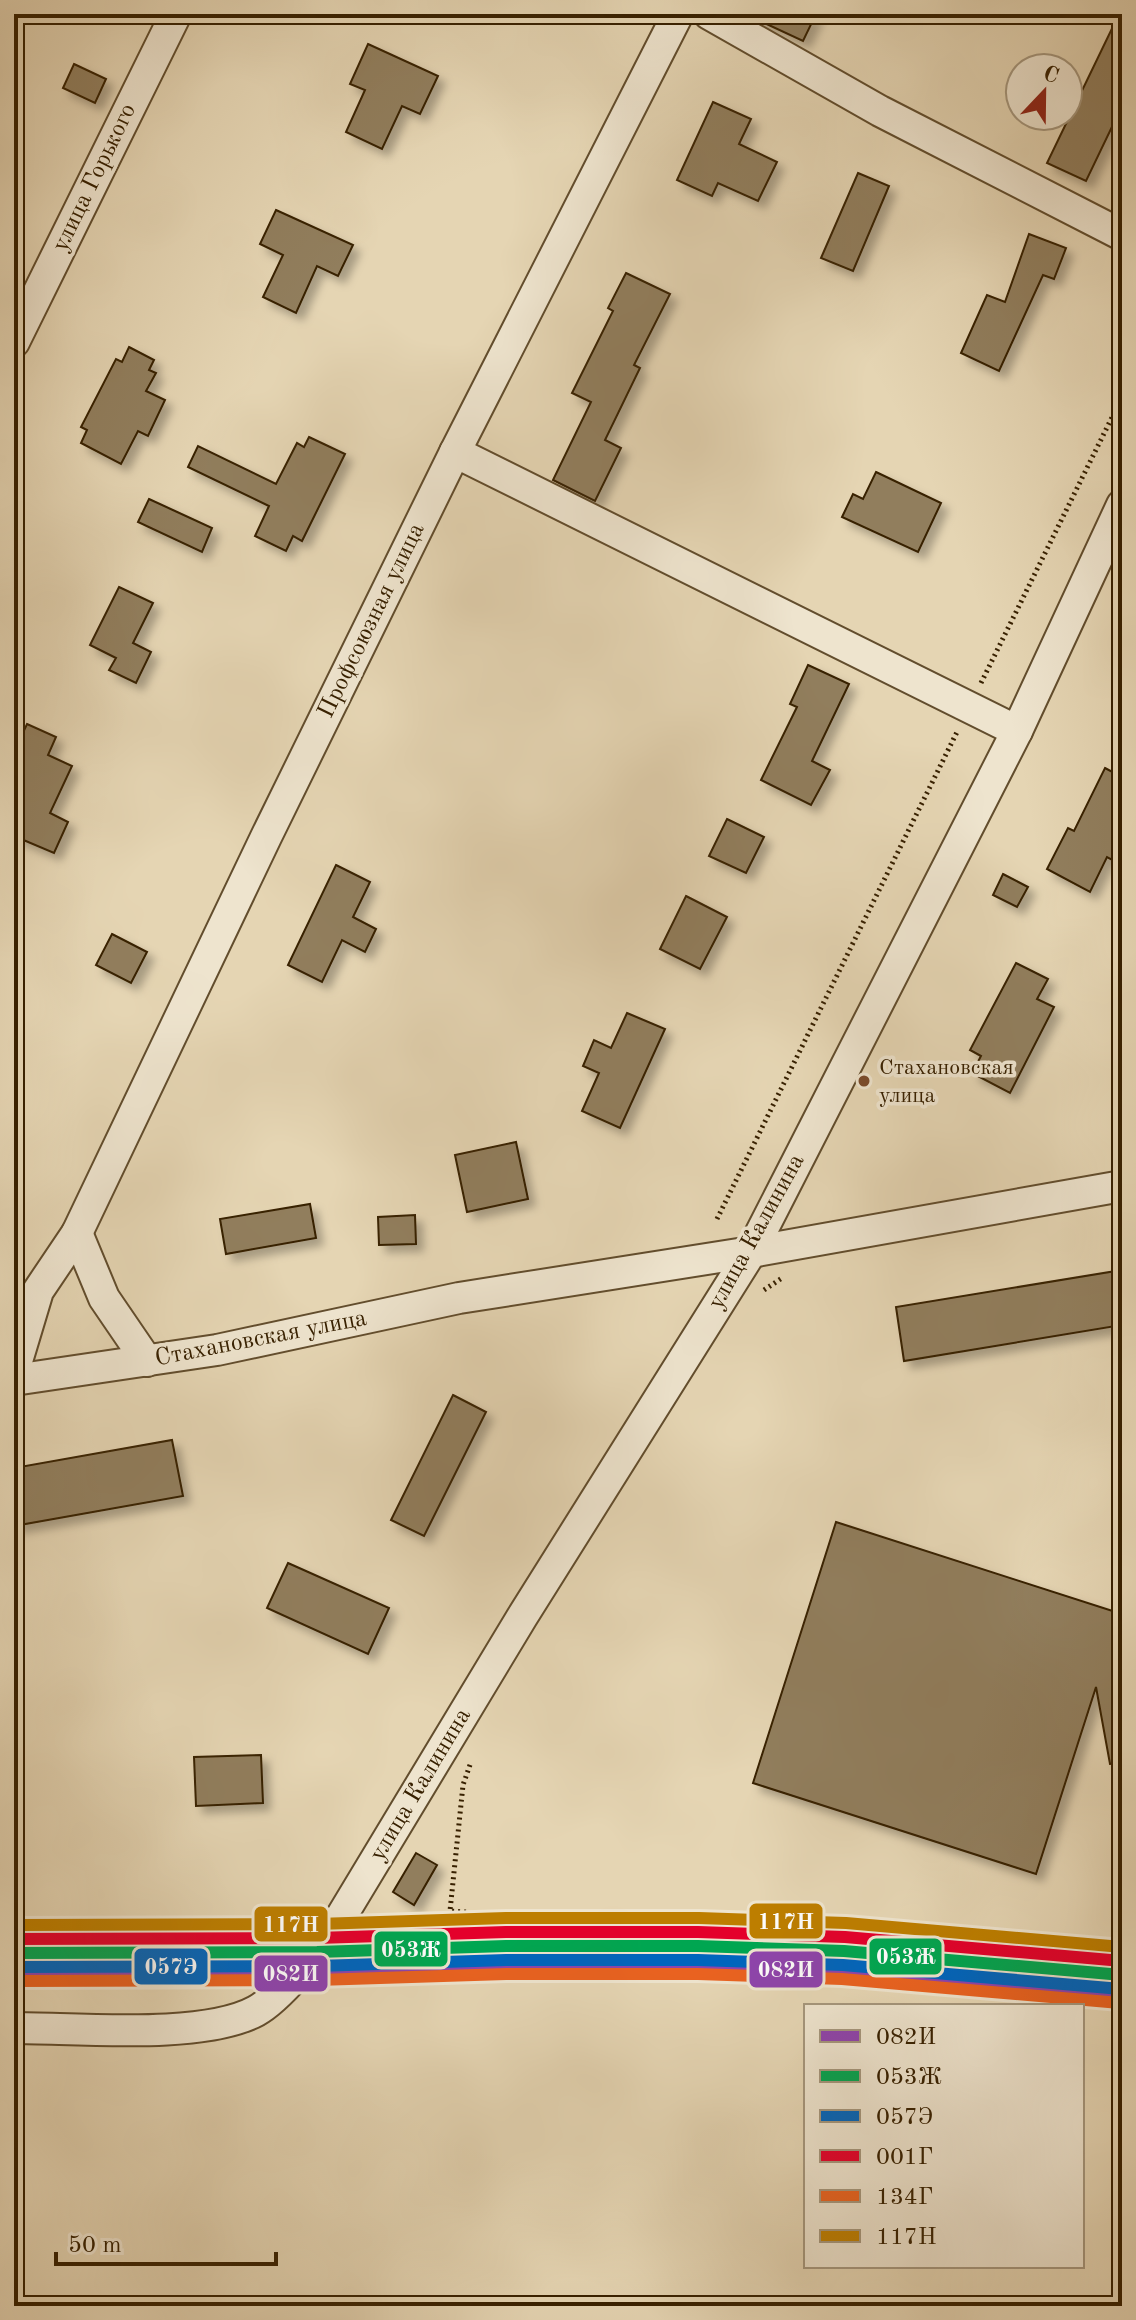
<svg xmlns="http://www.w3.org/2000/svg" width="1136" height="2320" font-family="'Old Standard TT',serif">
  <defs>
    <filter id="shadow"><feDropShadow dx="7" dy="7" stdDeviation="4" flood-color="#0004"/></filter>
  </defs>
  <rect width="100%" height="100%" fill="#e5d5b3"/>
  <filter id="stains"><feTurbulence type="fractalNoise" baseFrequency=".0025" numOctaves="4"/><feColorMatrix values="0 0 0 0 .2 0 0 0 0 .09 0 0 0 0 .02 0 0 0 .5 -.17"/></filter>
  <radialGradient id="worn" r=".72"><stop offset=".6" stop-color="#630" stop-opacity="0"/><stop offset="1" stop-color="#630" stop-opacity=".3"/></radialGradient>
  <g fill="#917e5d" stroke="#372000" stroke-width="2" filter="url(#shadow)">
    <polygon points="745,14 816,14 803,41"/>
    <polygon points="1119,14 1122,14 1122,106 1086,181 1047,163"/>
    <polygon points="368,44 438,76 420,114 402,106 382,149 346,132 365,90 350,84"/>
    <polygon points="74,64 106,79 95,103 63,88"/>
    <polygon points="713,102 751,119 739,144 777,162 758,201 718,183 712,196 677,180"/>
    <polygon points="858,173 889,186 853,271 821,258"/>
    <polygon points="276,210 353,245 338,276 317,266 296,313 263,297 283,255 260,244"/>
    <polygon points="1029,234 1066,248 1054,279 1043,275 999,371 961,353 987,295 1005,302"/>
    <polygon points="626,273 670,294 634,365 640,368 605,440 621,448 595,501 553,480 591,402 572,393 613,311 608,308"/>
    <polygon points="129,347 154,360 149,370 156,373 146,391 165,400 148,436 138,431 121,464 81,443 87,430 81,427 116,359 122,362"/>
    <polygon points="309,437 345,454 302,541 293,536 286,551 255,536 269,506 188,467 198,446 276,484 297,443 304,447"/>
    <polygon points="876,472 941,503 918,552 842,517 853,494 863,499"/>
    <polygon points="149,499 212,528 202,552 138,522"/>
    <polygon points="119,587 153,603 133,643 151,652 136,683 109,670 116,658 90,645"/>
    <polygon points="808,665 849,684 812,761 830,770 811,805 761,780 797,707 790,704"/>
    <polygon points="27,724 56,737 48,755 72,766 50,813 68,822 54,853 14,836 14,752"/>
    <polygon points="1105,768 1122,777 1122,865 1107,857 1090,892 1047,869 1068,828 1074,831"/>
    <polygon points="727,819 764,837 746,873 709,856"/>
    <polygon points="336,865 370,882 353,917 376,929 365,952 342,940 322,982 288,965"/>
    <polygon points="1003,874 1028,887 1017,907 993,895"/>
    <polygon points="686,896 727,917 700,969 660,949"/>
    <polygon points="112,934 147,952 131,983 96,965"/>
    <polygon points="1016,963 1048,979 1037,999 1054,1007 1010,1093 972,1073 981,1056 970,1050"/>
    <polygon points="627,1013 665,1029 620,1128 582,1111 599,1073 583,1066 594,1040 611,1048"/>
    <polygon points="516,1142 528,1199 467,1212 455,1155"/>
    <polygon points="310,1204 316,1238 226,1254 220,1219"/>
    <polygon points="415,1215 416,1244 379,1245 378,1217"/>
    <polygon points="1122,1270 1122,1325 904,1361 896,1307"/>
    <polygon points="453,1395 486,1412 424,1536 391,1520"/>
    <polygon points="172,1440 183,1496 14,1526 14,1468"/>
    <polygon points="836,1522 1122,1614 1122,1763 1110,1764 1096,1687 1036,1874 753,1783"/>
    <polygon points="288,1563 389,1608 368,1654 267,1608"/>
    <polygon points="261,1755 263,1803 196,1806 194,1757"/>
    <polygon points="416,1853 437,1865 414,1905 393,1892"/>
  </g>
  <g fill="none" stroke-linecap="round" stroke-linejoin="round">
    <g stroke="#624d2d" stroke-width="34">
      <g id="minor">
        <polyline points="709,14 880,111 1122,235"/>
        <polyline points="14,342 176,14"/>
        <polyline points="455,452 1017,731"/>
        <polyline points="77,1233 104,1298 147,1361"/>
        <polyline points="14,1371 38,1291 77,1233 266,837 455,452 678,14"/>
        <polyline points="14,1380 217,1350 459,1298 751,1252 1122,1186"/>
        <path d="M14,2028C77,2028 203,2040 256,2011C280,1998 318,1950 335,1927L522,1617L751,1252L1017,731L1122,505"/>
      </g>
    </g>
    <g stroke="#372000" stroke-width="5" stroke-dasharray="2 4" stroke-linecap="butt">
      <polyline points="981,683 1122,397"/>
      <polyline points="717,1219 957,732"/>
      <polyline points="764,1290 782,1278"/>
      <polyline points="466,1912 450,1911 463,1785 471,1762"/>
    </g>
    <use href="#minor" stroke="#eee4ce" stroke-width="30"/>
    <g stroke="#eee4ce" stroke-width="18">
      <polyline id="rail-1" points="14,1974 263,1974 640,1967 776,1969 949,1977 1122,1994"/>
    </g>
    <g stroke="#eee4ce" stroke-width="18">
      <polyline id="rail-2" points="14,1953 317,1952 506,1946 698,1946 844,1951 1122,1975"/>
    </g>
    <g stroke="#eee4ce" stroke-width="18">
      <polyline id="rail-3" points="14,1967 317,1966 506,1960 698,1960 843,1965 1121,1989"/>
    </g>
    <g stroke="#eee4ce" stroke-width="18">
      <polyline id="rail-4" points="14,1939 317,1938 506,1932 698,1932 845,1937 1122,1961"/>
    </g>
    <g stroke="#eee4ce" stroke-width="18">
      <polyline id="rail-5" points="14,1981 317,1980 506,1974 698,1974 842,1979 1120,2003"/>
    </g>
    <g stroke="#eee4ce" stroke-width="18">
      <polyline id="rail-6" points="14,1925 317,1924 506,1918 699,1918 846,1923 1122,1947"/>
    </g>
    <use href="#rail-1" stroke="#8e44ad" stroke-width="12"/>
    <use href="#rail-2" stroke="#00a651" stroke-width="12"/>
    <use href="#rail-3" stroke="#0065bd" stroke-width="12"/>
    <use href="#rail-4" stroke="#e4002b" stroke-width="12"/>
    <use href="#rail-5" stroke="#e96220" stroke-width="12"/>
    <use href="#rail-6" stroke="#bd7e00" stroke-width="12"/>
  </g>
  <circle fill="#7a4b2a" stroke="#eee4ce" stroke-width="3" cx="864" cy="1081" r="7"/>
  <g text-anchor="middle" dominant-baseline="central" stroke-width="7" stroke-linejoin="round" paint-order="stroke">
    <g font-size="22" fill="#372000" stroke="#eee4ce" text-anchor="start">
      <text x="879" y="1068">Стахановская<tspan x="879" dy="28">улица</tspan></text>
    </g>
    <g font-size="24" fill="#372000" stroke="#eee4ce">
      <text transform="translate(95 178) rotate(-64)">улица Горького</text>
      <text transform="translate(372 621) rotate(-64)">Профсоюзная улица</text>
      <text transform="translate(757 1232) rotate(-61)">улица Калинина</text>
      <text transform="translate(261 1339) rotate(-11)">Стахановская улица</text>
      <text transform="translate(421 1785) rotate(-59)">улица Калинина</text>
    </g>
  </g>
  <g stroke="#eee4ce" stroke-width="3">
    <rect x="748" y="1902" width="76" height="38" rx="8" fill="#bd7e00"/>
    <rect x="253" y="1905" width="76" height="38" rx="8" fill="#bd7e00"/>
    <rect x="373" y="1930" width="76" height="38" rx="8" fill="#00a651"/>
    <rect x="868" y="1937" width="75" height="39" rx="8" fill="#00a651"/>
    <rect x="133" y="1947" width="76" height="39" rx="8" fill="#0065bd"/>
    <rect x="748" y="1950" width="76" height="39" rx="8" fill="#8e44ad"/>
    <rect x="253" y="1954" width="76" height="39" rx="8" fill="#8e44ad"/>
  </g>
  <g font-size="22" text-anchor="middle" font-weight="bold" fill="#fff">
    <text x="786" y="1929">117Н</text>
    <text x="291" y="1932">117Н</text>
    <text x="411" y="1957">053Ж</text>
    <text x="906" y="1964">053Ж</text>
    <text x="171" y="1974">057Э</text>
    <text x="786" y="1977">082И</text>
    <text x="291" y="1981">082И</text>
  </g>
  <rect width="1136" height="2320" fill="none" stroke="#e5d5b3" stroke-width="48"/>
  <rect x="16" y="16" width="1104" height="2288" fill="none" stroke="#372000" stroke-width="4"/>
  <rect x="24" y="24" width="1088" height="2272" fill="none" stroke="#372000" stroke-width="2"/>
  <rect x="804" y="2004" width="280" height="264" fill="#eee4ce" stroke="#a5967c" stroke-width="2"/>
  <rect x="820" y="2030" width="40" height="12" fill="#8e44ad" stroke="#a5967c" stroke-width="2"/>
  <text x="876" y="2044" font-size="24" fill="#372000">082И</text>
  <rect x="820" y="2070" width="40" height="12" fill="#00a651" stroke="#a5967c" stroke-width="2"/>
  <text x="876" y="2084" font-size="24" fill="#372000">053Ж</text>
  <rect x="820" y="2110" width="40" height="12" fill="#0065bd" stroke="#a5967c" stroke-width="2"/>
  <text x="876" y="2124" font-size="24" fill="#372000">057Э</text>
  <rect x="820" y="2150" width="40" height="12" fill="#e4002b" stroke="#a5967c" stroke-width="2"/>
  <text x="876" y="2164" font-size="24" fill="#372000">001Г</text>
  <rect x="820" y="2190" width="40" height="12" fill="#e96220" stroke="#a5967c" stroke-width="2"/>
  <text x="876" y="2204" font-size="24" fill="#372000">134Г</text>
  <rect x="820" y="2230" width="40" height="12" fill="#bd7e00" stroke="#a5967c" stroke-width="2"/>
  <text x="876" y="2244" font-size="24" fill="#372000">117Н</text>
  <g transform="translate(1044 92) rotate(22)"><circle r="38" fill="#eee4ce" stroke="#a5967c" stroke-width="2"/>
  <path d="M0-6L14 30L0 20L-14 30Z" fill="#8f2418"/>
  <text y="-12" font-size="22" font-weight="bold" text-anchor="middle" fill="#372000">С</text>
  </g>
  <path d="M56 2252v12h220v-12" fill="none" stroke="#372000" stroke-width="4"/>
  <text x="68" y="2252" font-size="24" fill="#372000" stroke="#eee4ce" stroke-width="6" paint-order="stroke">50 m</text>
  <rect width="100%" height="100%" filter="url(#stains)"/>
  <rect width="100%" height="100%" fill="url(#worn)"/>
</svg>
